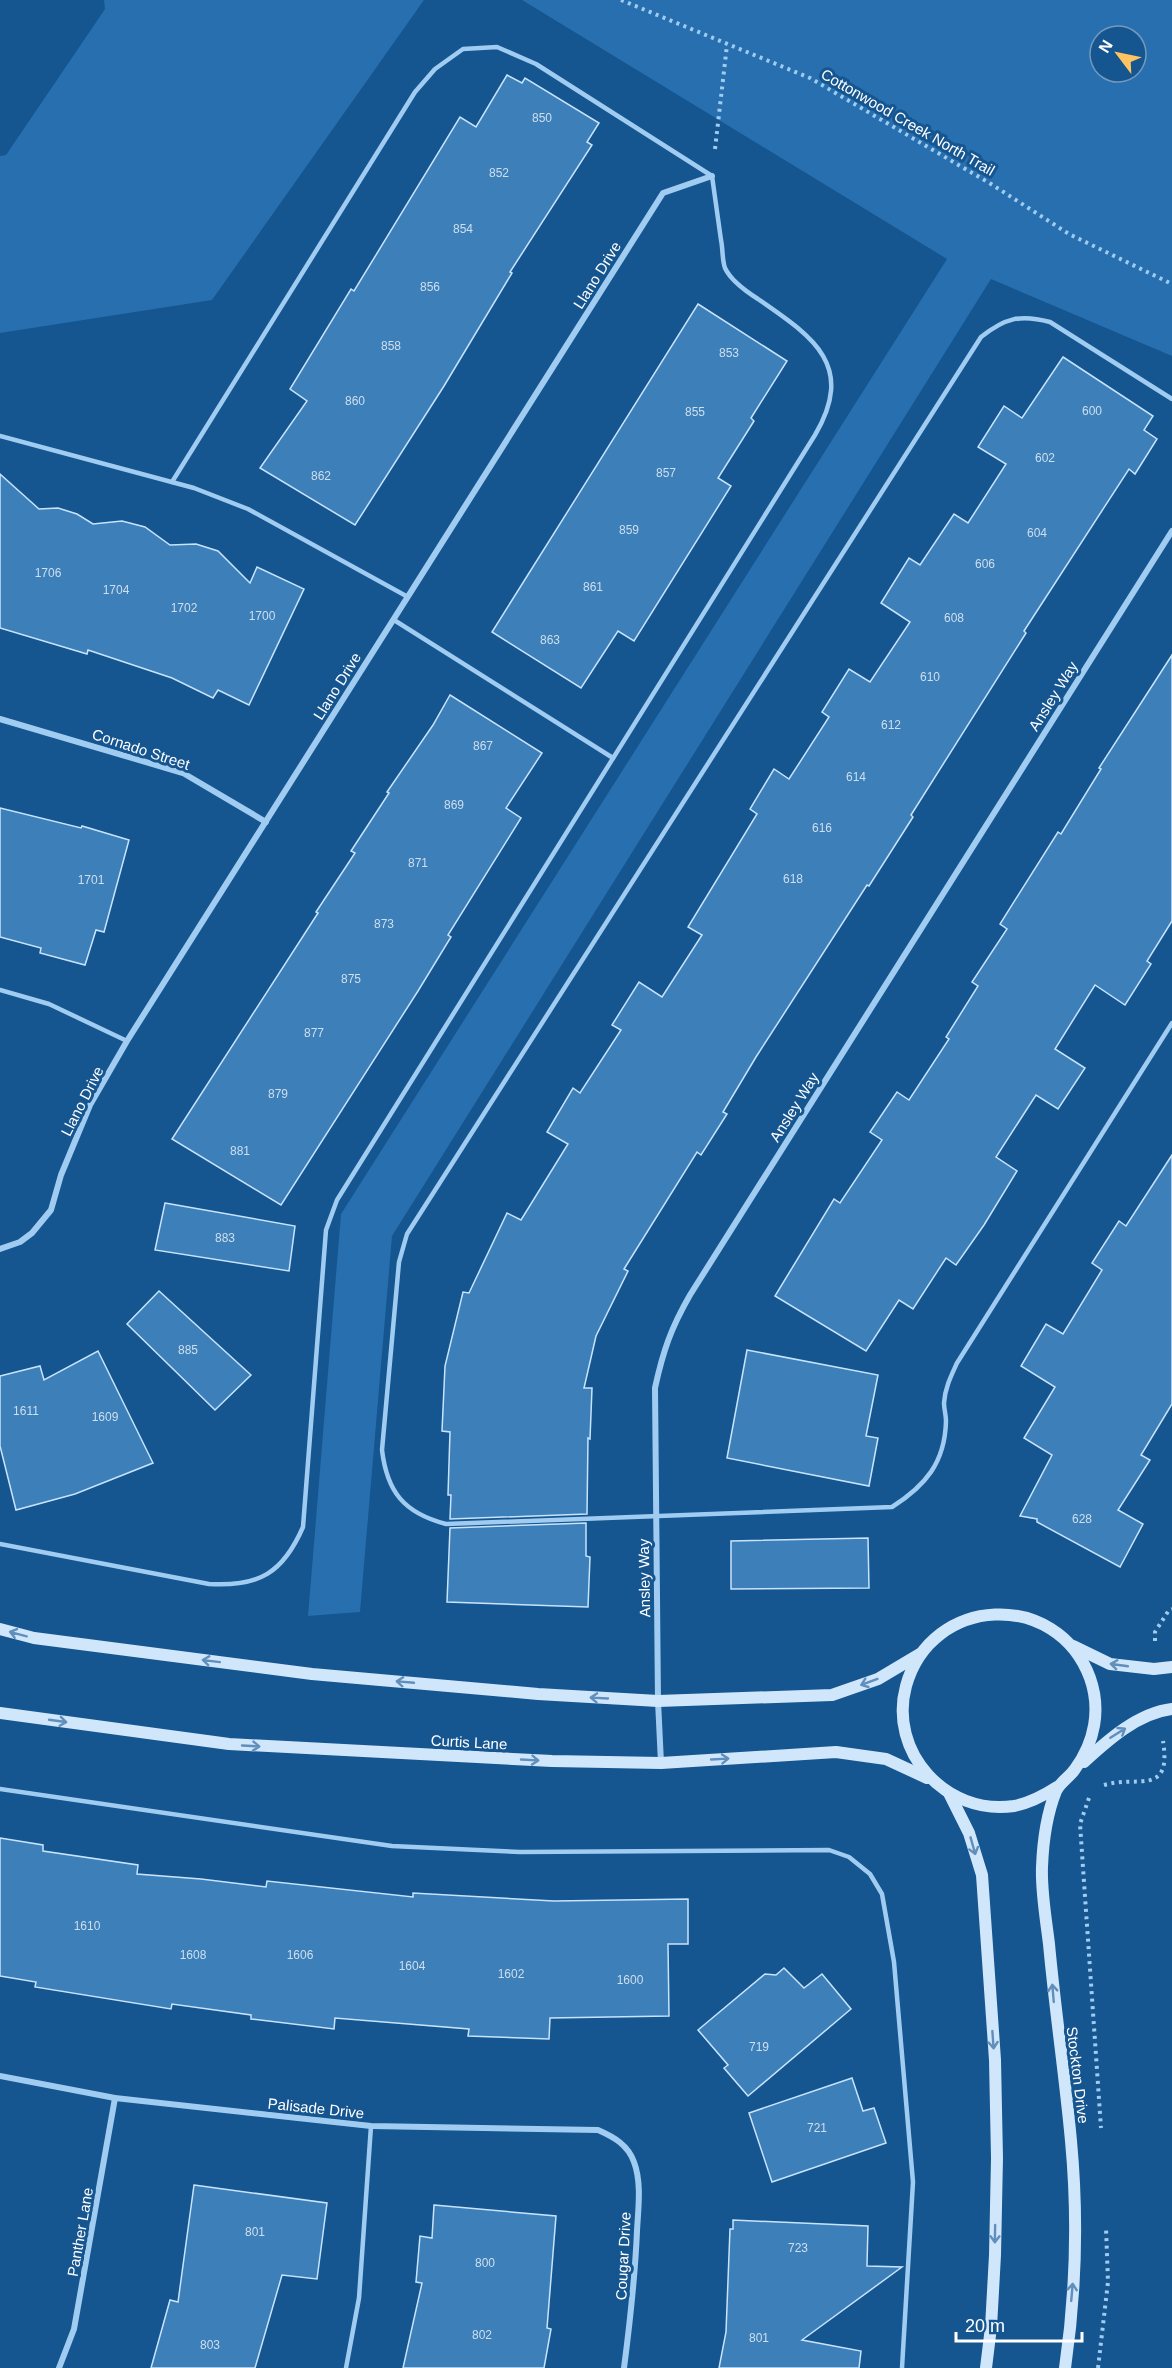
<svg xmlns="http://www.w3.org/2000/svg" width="1172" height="2368" font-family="Helvetica,sans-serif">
  <rect width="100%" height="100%" fill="#155590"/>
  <g fill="#276faf" fill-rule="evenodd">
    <polygon points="104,0 424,0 212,300 0,333 0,156 6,155 105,9"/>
    <path d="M522,0H1172V356L991,279L392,1236L360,1612L308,1616L341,1214L947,259ZM1100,36H1136V72H1100Z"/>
  </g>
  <g fill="#3d7fb9" stroke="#c8e4fc" stroke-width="1.5">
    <polygon points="507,75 522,83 525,78 599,123 587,142 592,145 510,272 512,273 444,386 355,525 260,468 307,401 290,389 351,289 354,291 460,117 476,127"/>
    <polygon points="698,304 787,361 751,418 754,421 718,478 731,486 634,641 618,631 581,688 492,632"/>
    <polygon points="1063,357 1153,416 1144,430 1157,439 1135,474 1129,469 1024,631 1026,633 911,815 913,817 869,886 867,885 756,1057 723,1112 727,1114 701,1155 697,1152 624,1269 628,1271 596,1336 584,1388 592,1388 590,1439 588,1438 587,1514 450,1519 451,1495 448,1495 450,1432 442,1431 445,1366 463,1292 469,1293 507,1213 521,1220 568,1144 547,1132 573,1088 580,1093 621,1030 612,1025 639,982 662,997 702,935 688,927 757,814 750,809 774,769 789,779 829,717 822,712 849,669 870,682 910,622 881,603 909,558 920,565 954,514 968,523 1006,464 978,447 1004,406 1022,418"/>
    <polygon points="0,474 39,509 58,508 77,514 93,524 122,521 145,527 170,545 196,544 218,551 250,583 257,567 304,589 249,705 218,690 213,698 172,678 88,650 87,654 0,628"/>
    <polygon points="1172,655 1172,921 1147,961 1151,964 1125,1005 1095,985 1055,1049 1085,1068 1058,1109 1036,1095 996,1157 1017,1171 984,1225 956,1265 946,1258 913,1309 899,1300 866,1351 775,1296 834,1199 840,1203 882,1140 870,1132 897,1092 909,1100 949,1039 946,1037 978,986 972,982 1007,929 1000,924 1058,832 1061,834 1101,769 1099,768"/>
    <polygon points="450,695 542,753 506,808 521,818 448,935 451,937 418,991 281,1205 172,1139 318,913 316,912 355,853 351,851 389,793 387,792 433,725"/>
    <polygon points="0,808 81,828 82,826 129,840 104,932 96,930 85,965 40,953 41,948 0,937"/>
    <polygon points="1172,1155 1172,1404 1141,1455 1150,1460 1118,1510 1143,1524 1120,1567 1037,1522 1037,1519 1020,1516 1052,1455 1024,1438 1055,1387 1021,1366 1046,1324 1063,1334 1102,1270 1092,1263 1119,1221 1126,1226"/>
    <polygon points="165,1203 295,1226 289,1271 155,1250"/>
    <polygon points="159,1291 251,1375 215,1410 127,1324"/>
    <polygon points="747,1350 878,1375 866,1436 878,1438 869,1486 727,1458"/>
    <polygon points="98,1351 153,1463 75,1494 16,1510 0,1446 0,1376 40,1366 44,1380"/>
    <polygon points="586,1523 586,1556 590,1557 588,1607 447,1602 450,1528"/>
    <polygon points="868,1538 869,1588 731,1589 731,1541"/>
    <polygon points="0,1838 43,1845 43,1851 138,1865 137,1874 201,1879 266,1887 267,1881 413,1897 413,1893 554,1901 688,1899 688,1944 668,1944 669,2016 550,2018 549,2039 468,2036 469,2029 335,2018 334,2029 251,2019 251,2015 172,2004 171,2009 35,1987 36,1982 0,1976"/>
    <polygon points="784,1968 804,1988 822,1974 851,2009 748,2096 724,2068 728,2065 698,2030 765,1974 776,1975"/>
    <polygon points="852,2078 863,2111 874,2108 886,2143 772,2182 749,2113"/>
    <polygon points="194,2185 327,2203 317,2279 282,2275 255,2368 151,2368 170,2300 178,2302"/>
    <polygon points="434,2205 556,2216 547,2328 551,2329 544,2368 403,2368 422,2283 416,2282 420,2236 432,2238"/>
    <polygon points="733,2220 868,2226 867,2266 902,2267 802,2340 861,2351 859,2368 719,2368 726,2332 730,2229 733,2229"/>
  </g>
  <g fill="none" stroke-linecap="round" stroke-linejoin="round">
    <g stroke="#a1ccf1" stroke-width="4" stroke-dasharray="3 4.5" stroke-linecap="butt">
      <polyline points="621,0 810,78 991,184 1069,234 1172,284"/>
      <polyline points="715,149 727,45"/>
      <polyline points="1155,1641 1155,1632 1169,1610 1172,1609"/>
      <path d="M1104,1785C1137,1775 1172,1797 1163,1741"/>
      <polyline points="1089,1798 1080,1824 1101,2128"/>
      <polyline points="1098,2368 1108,2282 1106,2228"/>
    </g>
    <g stroke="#a1ccf1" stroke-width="4.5">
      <path d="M1172,399L1050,322C1020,314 1005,318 981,337L407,1234L399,1262L382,1450C387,1492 404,1513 446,1524L892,1507C925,1486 945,1463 946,1421C946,1415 944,1409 944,1403C945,1388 951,1376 957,1363L1172,1023"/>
      <polyline points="0,436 194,488 248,509 408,597"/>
      <polyline points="394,620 613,758"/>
      <polyline points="0,990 49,1004 127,1041"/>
      <path d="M0,1544L209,1584C259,1587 283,1573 303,1527L326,1230L337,1200L815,435C856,365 813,337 758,299C747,292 731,281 725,268C722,260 723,249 721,240C718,219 715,197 712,176L536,64L497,47L463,49L435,69L415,92L172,482"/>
      <polyline points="0,1789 392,1846 520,1852 829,1850 849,1857 870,1874 882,1894 894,1962 913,2182 902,2368"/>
      <polyline points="346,2368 359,2298 371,2126"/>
    </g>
    <g stroke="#a1ccf1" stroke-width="6">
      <polyline points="0,719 183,773 266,822"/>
      <polyline points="0,1249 20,1242 32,1233 51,1210 61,1175 90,1105 127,1041 663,193 712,176"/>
      <path d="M661,1763L658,1701L655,1388C663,1351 671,1328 690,1295L1172,531"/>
      <path d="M0,2076L115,2098L371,2126L598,2130C614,2137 628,2145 634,2162C642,2183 638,2210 637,2231C635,2277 630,2322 624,2368"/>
      <polyline points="59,2368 74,2329 115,2098"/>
    </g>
    <g stroke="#d0e6fb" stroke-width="12">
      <polyline points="0,1629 34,1638 312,1674 538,1694 658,1701 832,1695 878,1679 920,1654"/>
      <polyline points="1073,1646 1110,1664 1154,1669 1172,1667"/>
      <polyline points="0,1713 229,1744 552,1761 661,1763 836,1752 886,1759 927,1778"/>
      <path d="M1084,1762C1108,1740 1138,1713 1172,1709"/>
      <path d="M1057,1787C1043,1796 1030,1803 1014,1806C946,1816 888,1752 906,1686C931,1595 1057,1589 1090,1678C1101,1709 1095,1742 1075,1769C1070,1777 1060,1782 1056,1791C1046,1816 1043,1840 1042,1867C1041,1892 1046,1919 1049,1944C1055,2010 1065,2075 1071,2141C1078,2216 1076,2293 1065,2368"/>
      <polyline points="949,1793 969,1833 982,1875 995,2060 997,2158 995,2255 991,2327 986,2368"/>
    </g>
  </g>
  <defs><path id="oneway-shaft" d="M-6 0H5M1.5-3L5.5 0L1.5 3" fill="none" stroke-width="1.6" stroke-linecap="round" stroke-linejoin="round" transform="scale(1.5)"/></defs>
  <g stroke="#608fbb">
    <use href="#oneway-shaft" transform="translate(18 1634) rotate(-165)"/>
    <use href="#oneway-shaft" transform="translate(211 1661) rotate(-173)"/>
    <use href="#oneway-shaft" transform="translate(1119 1665) rotate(-172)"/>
    <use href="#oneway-shaft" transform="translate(405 1682) rotate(-175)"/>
    <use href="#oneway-shaft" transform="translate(869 1682) rotate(160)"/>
    <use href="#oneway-shaft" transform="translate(599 1698) rotate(-177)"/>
    <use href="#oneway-shaft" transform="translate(58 1721) rotate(8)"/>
    <use href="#oneway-shaft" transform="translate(1118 1733) rotate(-32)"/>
    <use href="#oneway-shaft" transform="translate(251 1746) rotate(3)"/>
    <use href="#oneway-shaft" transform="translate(720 1759) rotate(-3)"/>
    <use href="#oneway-shaft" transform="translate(530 1760) rotate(3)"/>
    <use href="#oneway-shaft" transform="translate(973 1846) rotate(74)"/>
    <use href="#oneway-shaft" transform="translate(1053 1993) rotate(-95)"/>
    <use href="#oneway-shaft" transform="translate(993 2040) rotate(86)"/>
    <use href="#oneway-shaft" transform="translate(995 2234) rotate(91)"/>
    <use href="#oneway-shaft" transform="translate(1072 2292) rotate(-85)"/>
  </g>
  <g text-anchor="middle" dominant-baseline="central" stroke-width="6" stroke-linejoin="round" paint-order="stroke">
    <g font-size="12" fill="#cedfee">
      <text x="542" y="118">850</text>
      <text x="499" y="173">852</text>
      <text x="463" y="229">854</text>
      <text x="430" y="287">856</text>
      <text x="391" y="346">858</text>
      <text x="729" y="353">853</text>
      <text x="355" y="401">860</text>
      <text x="1092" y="411">600</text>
      <text x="695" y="412">855</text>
      <text x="1045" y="458">602</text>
      <text x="666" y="473">857</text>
      <text x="321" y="476">862</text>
      <text x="629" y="530">859</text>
      <text x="1037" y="533">604</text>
      <text x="985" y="564">606</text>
      <text x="48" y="573">1706</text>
      <text x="593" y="587">861</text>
      <text x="116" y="590">1704</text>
      <text x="184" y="608">1702</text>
      <text x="262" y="616">1700</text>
      <text x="954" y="618">608</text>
      <text x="550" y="640">863</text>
      <text x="930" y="677">610</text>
      <text x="891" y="725">612</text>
      <text x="483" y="746">867</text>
      <text x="856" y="777">614</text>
      <text x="454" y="805">869</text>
      <text x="822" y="828">616</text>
      <text x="418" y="863">871</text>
      <text x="793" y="879">618</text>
      <text x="91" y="880">1701</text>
      <text x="384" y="924">873</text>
      <text x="351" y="979">875</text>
      <text x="314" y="1033">877</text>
      <text x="278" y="1094">879</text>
      <text x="240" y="1151">881</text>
      <text x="225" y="1238">883</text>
      <text x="188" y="1350">885</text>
      <text x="26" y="1411">1611</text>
      <text x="105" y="1417">1609</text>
      <text x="1082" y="1519">628</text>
      <text x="87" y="1926">1610</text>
      <text x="193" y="1955">1608</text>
      <text x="300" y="1955">1606</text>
      <text x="412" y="1966">1604</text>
      <text x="511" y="1974">1602</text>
      <text x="630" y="1980">1600</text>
      <text x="759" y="2047">719</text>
      <text x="817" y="2128">721</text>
      <text x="255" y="2232">801</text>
      <text x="798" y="2248">723</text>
      <text x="485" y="2263">800</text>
      <text x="482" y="2335">802</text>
      <text x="759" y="2338">801</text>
      <text x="210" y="2345">803</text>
    </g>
    <g font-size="15" fill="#fff" stroke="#155590">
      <text transform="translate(908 122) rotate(30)">Cottonwood Creek North Trail</text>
      <text transform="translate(597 275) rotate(-58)">Llano Drive</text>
      <text transform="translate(337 686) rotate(-58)">Llano Drive</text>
      <text transform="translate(1053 696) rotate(-58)">Ansley Way</text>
      <text transform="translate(141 749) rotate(18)">Cornado Street</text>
      <text transform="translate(82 1101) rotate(-63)">Llano Drive</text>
      <text transform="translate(794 1107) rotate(-58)">Ansley Way</text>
      <text transform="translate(644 1578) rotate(-91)">Ansley Way</text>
      <text transform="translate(469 1742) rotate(3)">Curtis Lane</text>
      <text transform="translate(1078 2075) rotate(83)">Stockton Drive</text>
      <text transform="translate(316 2108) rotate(6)">Palisade Drive</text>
      <text transform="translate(80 2232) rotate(-80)">Panther Lane</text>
      <text transform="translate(623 2256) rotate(-87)">Cougar Drive</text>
    </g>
  </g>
  <g transform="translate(1118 54) rotate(302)"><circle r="28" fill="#155590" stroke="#7399bc" stroke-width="1.5"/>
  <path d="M0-4.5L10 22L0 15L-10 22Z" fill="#ffc461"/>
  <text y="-9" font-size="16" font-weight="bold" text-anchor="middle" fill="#ffffff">N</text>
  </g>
  <path d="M956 2332v9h126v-9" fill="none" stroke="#ffffff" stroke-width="3"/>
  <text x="965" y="2332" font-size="18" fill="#ffffff" stroke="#155590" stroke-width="4.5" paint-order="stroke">20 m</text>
</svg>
